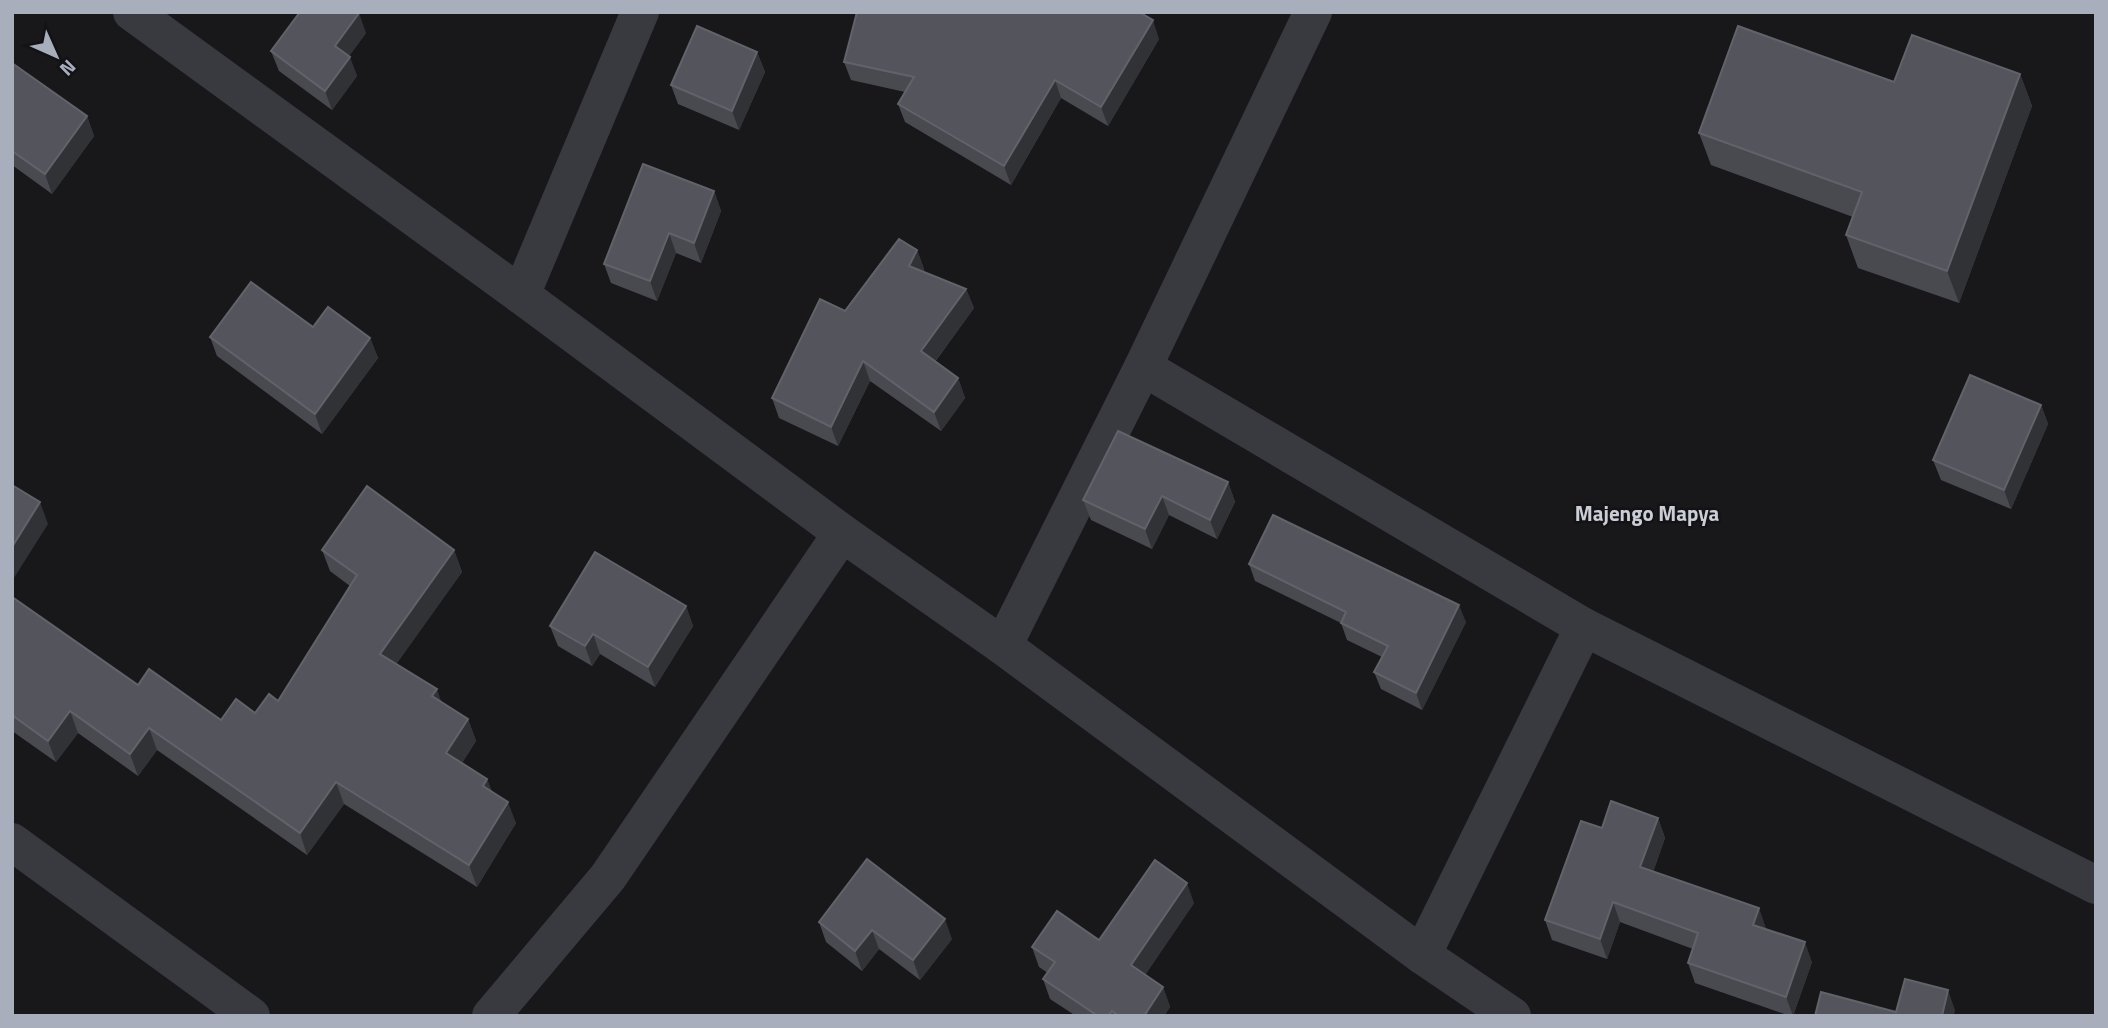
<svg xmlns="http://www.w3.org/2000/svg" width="2108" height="1028" font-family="'Titillium Web',sans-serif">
  <rect width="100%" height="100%" fill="#18181b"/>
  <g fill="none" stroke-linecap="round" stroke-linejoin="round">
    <g stroke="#393a40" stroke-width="38">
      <polyline points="132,12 521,295 842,533 1003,646 1422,955 1512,1016"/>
      <polyline points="521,295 640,12"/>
      <polyline points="1143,367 1584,627 2096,885"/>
      <polyline points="1003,646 1143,367 1313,12"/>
      <polyline points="12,842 251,1016"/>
      <polyline points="1422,955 1584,627"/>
      <polyline points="491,1016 608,877 842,533"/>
    </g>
  </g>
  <g fill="#494a50">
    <polygon points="366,33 349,56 357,76 332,110 279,71 271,51"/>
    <polygon points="1159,39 1108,126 1061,98 1011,185 905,122 898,104 905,92 851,80 844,62"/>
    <polygon points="757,52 765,72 739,130 678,104 671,85"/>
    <polygon points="12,63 87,116 94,136 52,194 12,165"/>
    <polygon points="2020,74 2032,106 1959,303 1858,268 1846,235 1853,217 1711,165 1699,133 1894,82"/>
    <polygon points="714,191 721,211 701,263 676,253 657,301 611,283 604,264"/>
    <polygon points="917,250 924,269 923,272 966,289 974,308 935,362 958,378 965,398 941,431 870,381 838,446 779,418 772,398 845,311"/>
    <polygon points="313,327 370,338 378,358 322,434 217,356 210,337"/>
    <polygon points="2041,405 2048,424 2011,509 1941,480 1933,460"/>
    <polygon points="1228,482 1235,502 1217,539 1169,515 1152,549 1091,520 1083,500"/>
    <polygon points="322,550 454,550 462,572 396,664 441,702 468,719 476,741 462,763 487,779 492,792 516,823 477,887 344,804 307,855 157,750 138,776 78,733 56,762 12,731 12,597 138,685 221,720 255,713 278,701 350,586 330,571"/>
    <polygon points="1249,564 1466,622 1422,710 1381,689 1374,672 1382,657 1347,640 1341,623 1255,581"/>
    <polygon points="686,606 693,626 655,687 600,654 592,666 558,646 550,626"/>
    <polygon points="1658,818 1665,838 1653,872 1766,928 1766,929 1812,962 1793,1016 1790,1016 1695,983 1688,963 1693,949 1620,922 1607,959 1552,940 1545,920 1602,828"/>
    <polygon points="1194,903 1145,975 1163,987 1170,1007 1164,1016 1076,1016 1050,999 1043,979 1048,973 1039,967 1032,947 1099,940"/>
    <polygon points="819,922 952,939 920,980 879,949 862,971 826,942"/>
  </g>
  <g fill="#313236">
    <polygon points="359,13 366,33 342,66 335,46"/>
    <polygon points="1153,20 1159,39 1108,126 1101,107"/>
    <polygon points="757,52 765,72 739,130 732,111"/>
    <polygon points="350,57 357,76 332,110 325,91"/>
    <polygon points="2020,74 2032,106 1959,303 1947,271"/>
    <polygon points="1055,80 1061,98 1011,185 1004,166"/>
    <polygon points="87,116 94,136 52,194 45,174"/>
    <polygon points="714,191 721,211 701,263 694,243"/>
    <polygon points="669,233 676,253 657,301 650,281"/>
    <polygon points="917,250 924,269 916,286 909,266"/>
    <polygon points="966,289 974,308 928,371 921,351"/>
    <polygon points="370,338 378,358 322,434 315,414"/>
    <polygon points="863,361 870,381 838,446 831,427"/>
    <polygon points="958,378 965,398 941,431 934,412"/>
    <polygon points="2041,405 2048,424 2011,509 2004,490"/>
    <polygon points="1228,482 1235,502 1217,539 1210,520"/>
    <polygon points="1162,496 1169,515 1152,549 1145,529"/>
    <polygon points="40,502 48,524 12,581 12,547"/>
    <polygon points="454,550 462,572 388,676 380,654"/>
    <polygon points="1459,605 1466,622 1422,710 1416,693"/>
    <polygon points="686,606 693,626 655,687 648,667"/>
    <polygon points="593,634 600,654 592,666 585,646"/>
    <polygon points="437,689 444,710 432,696"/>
    <polygon points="70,711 78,733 56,762 48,741"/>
    <polygon points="468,719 476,741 454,775 446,753"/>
    <polygon points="149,728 157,750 138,776 130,754"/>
    <polygon points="487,779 495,801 483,786"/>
    <polygon points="336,782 344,804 307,855 300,833"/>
    <polygon points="508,802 516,823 477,887 469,865"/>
    <polygon points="1658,818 1665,838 1648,887 1640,867"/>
    <polygon points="1187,883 1194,903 1138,985 1131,965"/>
    <polygon points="1613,902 1620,922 1607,959 1600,939"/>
    <polygon points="1759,908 1766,928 1761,945 1753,925"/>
    <polygon points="945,919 952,939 920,980 913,960"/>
    <polygon points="872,930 879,949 862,971 855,951"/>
    <polygon points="1805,942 1812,962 1793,1016 1786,997"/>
    <polygon points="1163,987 1170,1007 1164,1016 1144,1016"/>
    <polygon points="1948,990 1955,1010 1954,1016 1942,1016"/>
  </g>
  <g fill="#54555c" stroke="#61636b" stroke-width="2">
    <polygon points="300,12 358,12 359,13 335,46 350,57 325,91 271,51"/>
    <polygon points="857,12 1139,12 1153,20 1101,107 1055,80 1004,166 898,104 914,77 844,62"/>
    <polygon points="697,26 757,52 732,111 671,85"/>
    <polygon points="1738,26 1894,82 1912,35 2020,74 1947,271 1846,235 1862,192 1699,133"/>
    <polygon points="12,63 87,116 45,174 12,151"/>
    <polygon points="643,164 714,191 694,243 669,233 650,281 604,264"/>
    <polygon points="899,239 917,250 909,266 966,289 921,351 958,378 934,412 863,361 831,427 772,398 820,299 845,311"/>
    <polygon points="251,282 313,327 328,307 370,338 315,414 210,337"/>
    <polygon points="1970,375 2041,405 2004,490 1933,460"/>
    <polygon points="1118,431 1228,482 1210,520 1162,496 1145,529 1083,500"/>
    <polygon points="12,485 40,502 12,547"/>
    <polygon points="367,486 454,550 380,654 437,689 432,696 468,719 446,753 487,779 483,786 508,802 469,865 336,782 300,833 149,728 130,754 70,711 48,741 12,715 12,597 138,685 149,669 221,720 236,699 255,713 269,694 278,701 357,575 322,550"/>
    <polygon points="1273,515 1459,605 1416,693 1374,672 1388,646 1341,623 1346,612 1249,564"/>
    <polygon points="595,552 686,606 648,667 593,634 585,646 550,626"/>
    <polygon points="1611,801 1658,818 1640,867 1759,908 1753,925 1805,942 1786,997 1688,963 1698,933 1613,902 1600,939 1545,920 1581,821 1602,828"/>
    <polygon points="867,859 945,919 913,960 872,930 855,951 819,922"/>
    <polygon points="1155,860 1187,883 1131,965 1163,987 1144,1016 1119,1016 1112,1011 1108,1016 1098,1016 1043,979 1055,962 1032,947 1057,911 1099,940"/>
    <polygon points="1905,979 1948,990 1942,1016 1815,1016 1821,992 1896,1012"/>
  </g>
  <g text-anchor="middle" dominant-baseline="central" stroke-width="5" stroke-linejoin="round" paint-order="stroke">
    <g font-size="21" font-weight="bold" fill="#cbced7" stroke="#131316">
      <text x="1647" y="513">Majengo Mapya</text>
    </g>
  </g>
  <rect width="2108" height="1028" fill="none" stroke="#a9aebc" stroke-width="28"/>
  <g transform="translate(56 56) rotate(135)" stroke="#131316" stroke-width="5" paint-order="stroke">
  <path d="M0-5L12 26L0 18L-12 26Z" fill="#a9aebc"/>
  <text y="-10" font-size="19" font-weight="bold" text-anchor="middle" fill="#a9aebc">N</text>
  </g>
</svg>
